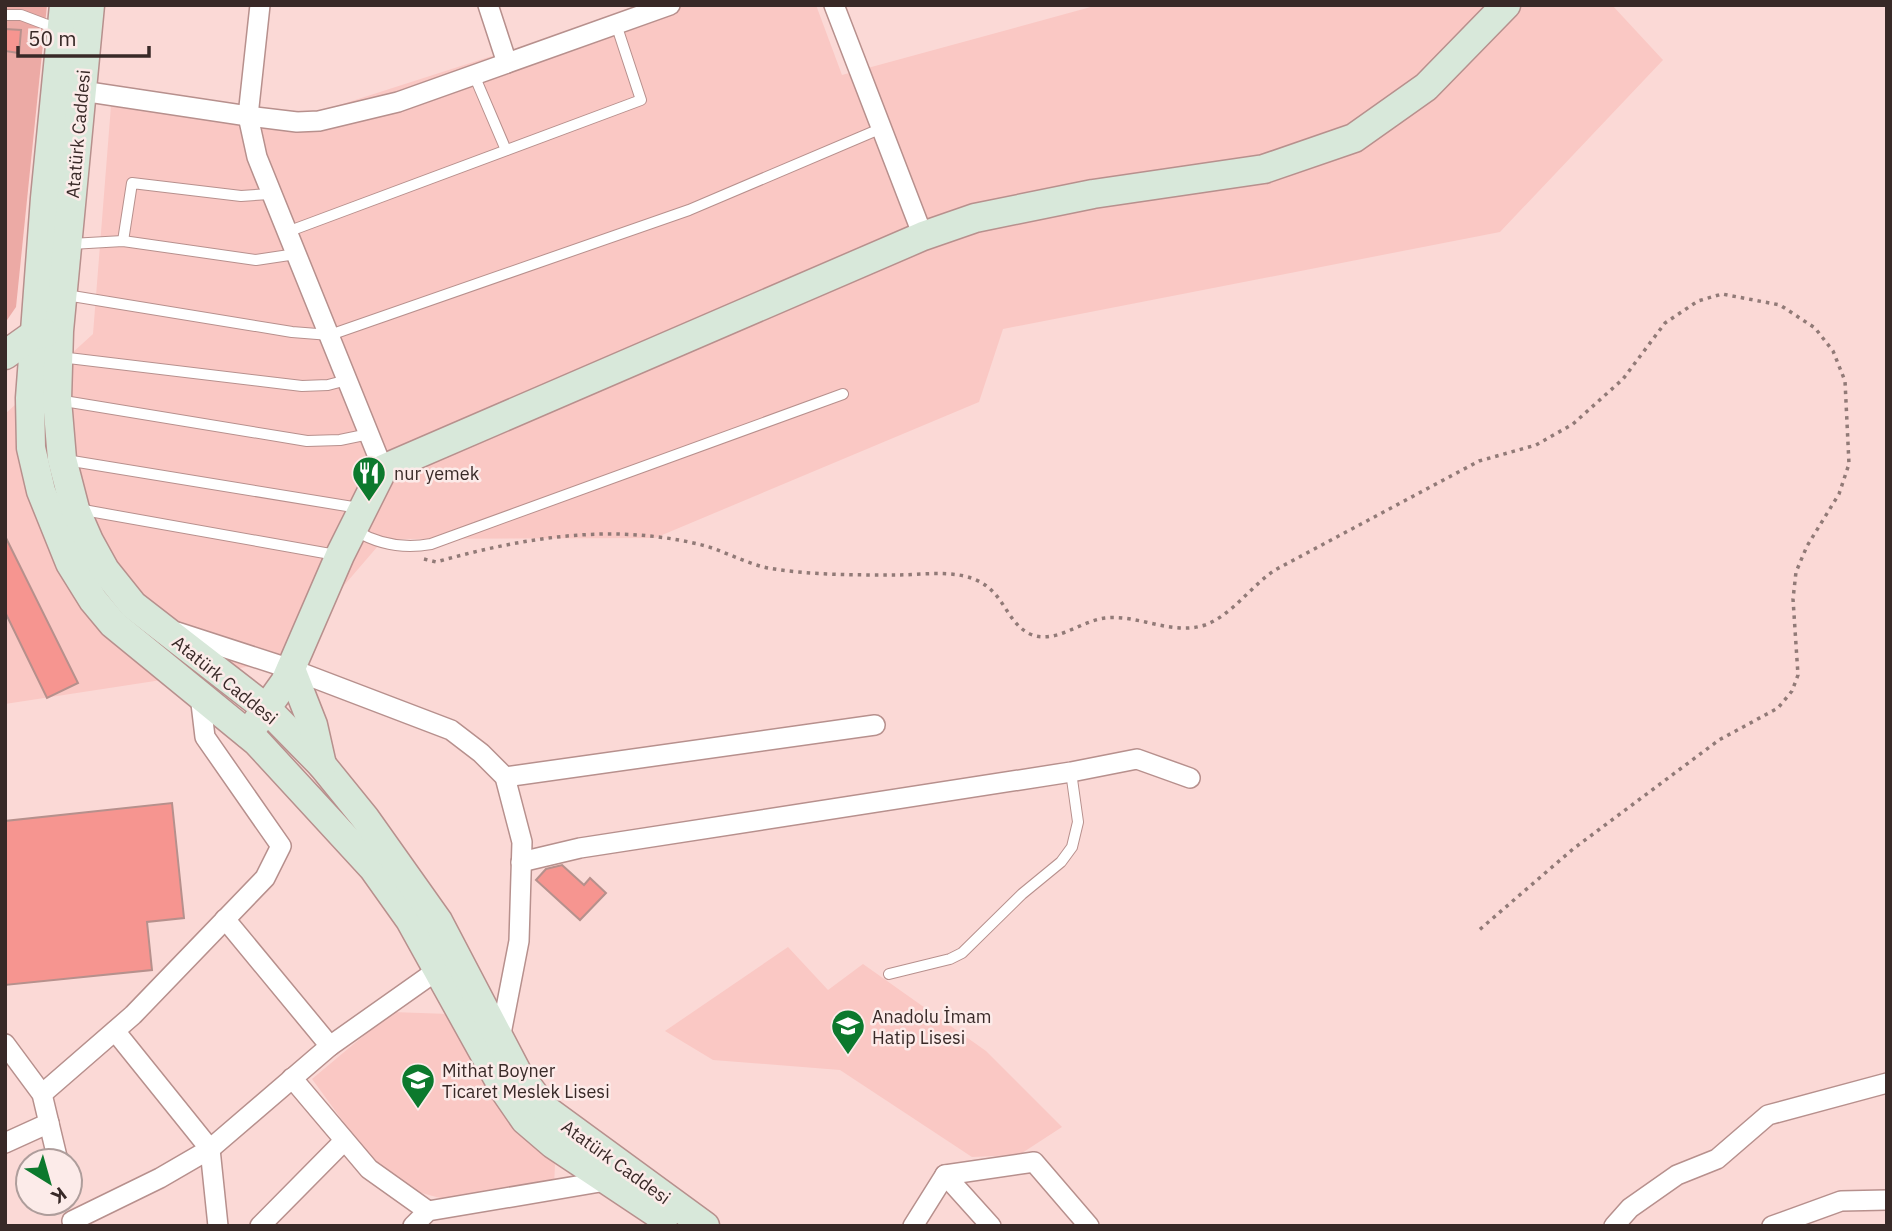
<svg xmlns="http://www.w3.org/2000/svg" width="1892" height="1231" font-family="'IBM Plex Sans',sans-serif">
  <rect width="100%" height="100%" fill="#fbd9d6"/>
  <g fill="#fac8c4">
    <polygon points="651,5 816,5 842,75 1098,5 1612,5 1663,60 1500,232 1003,329 979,402 655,538 384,539 278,662 5,704 5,414 93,334 112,93 296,119"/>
    <polygon points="788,947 828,990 863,964 986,1051 1062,1127 1019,1155 972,1157 840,1070 713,1060 665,1031"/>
    <polygon points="392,1012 449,1014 486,1087 516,1132 555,1164 554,1187 440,1198 407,1189 370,1158 312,1079"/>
  </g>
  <polygon fill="#ecaaa5" points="5,5 47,5 16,307 5,323"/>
  <g fill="#f69590" stroke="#b6908c" stroke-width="2">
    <polygon points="5,29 21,30 19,53 5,51"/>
    <polygon points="5,536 78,683 47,698 5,612"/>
    <polygon points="172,803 184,918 147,922 152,970 5,985 5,821"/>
    <polygon points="562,865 584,885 590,878 606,893 580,920 536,880 546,869"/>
  </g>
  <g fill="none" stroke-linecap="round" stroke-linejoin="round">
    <g stroke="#b7908d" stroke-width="12">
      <g id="lane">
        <polyline points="5,15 21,15 58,29"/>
        <polyline points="474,75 506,150"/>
        <polyline points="287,232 641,100 616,24"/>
        <polyline points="123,241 132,183 241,196 269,194"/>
        <polyline points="71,244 123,241 256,260 296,254"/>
        <polyline points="66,295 292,332 330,335 689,210 882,128"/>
        <polyline points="60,357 302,386 328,385 347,380"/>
        <polyline points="58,400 307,441 340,440 369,434"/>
        <polyline points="66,460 359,508"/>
        <polyline points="78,509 336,555"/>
        <path d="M356,531C380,545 404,549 431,544L843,394"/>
        <polyline points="889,974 950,959 962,953 1022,894 1061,862 1072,847 1078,822 1071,772"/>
      </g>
    </g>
    <g stroke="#b7908d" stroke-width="22">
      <g id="street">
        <polyline points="260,5 248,116 257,157 383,469"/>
        <polyline points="488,5 507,63"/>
        <polyline points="834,5 923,236"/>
        <polyline points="82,91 248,116 297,122 319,121 398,102 670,5"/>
        <polyline points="177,632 291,669 451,730 481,753 505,777 522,842 519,941 500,1039"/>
        <polyline points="505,777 875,725"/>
        <polyline points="521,862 580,848 1071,772 1137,759 1190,778"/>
        <polyline points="225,919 330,1046"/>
        <polyline points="115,1031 210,1149 218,1226"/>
        <polyline points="5,1044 42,1094 58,1161"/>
        <polyline points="292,1078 369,1169 428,1211"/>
        <polyline points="42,1094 133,1015 265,878 281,846 205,737 200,695"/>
        <polyline points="5,1143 49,1123"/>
        <polyline points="945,1175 991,1226"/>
        <polyline points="72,1221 160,1178 210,1149 330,1046 439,969"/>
        <polyline points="260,1226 343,1142"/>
        <polyline points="413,1226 428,1211 606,1181"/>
        <polyline points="913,1226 945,1175 1034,1162 1089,1226"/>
        <polyline points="1614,1226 1630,1208 1677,1175 1717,1159 1768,1115 1887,1083"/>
        <polyline points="1772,1226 1841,1201 1887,1200"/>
      </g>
    </g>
    <g stroke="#b7908d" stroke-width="31">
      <g id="secondary">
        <polyline points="64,5 45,198 30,398 31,448 41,491 70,563 93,600 113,624 257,742 373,868 410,920 505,1091 525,1120 553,1144 664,1218"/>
        <polyline points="90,5 59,331 57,400 62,459 75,509 89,541 105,570 133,605 267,709 322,765 365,818 438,921 517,1072 545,1109 705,1226"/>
        <polyline points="5,355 33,335 45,333"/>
        <polyline points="291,669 313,725 322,765"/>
        <polyline points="248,734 285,682 340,555 383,469 923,236 975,218 1093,194 1264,169 1354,138 1426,87 1506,5"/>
      </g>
    </g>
    <path stroke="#917a77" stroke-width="3.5" stroke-dasharray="3.5 5" stroke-linecap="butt" d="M424,559L436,562C522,538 609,523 698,544C721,549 744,563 768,568C808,575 854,575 895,575C917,575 942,571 964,576C1005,585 1003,621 1030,634C1055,645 1080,621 1105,618C1139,614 1171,636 1205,625C1232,615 1251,586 1275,570L1479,461L1536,445L1573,424L1623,379L1665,323L1698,301L1722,294L1780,305L1815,328L1833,351L1845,381L1849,464L1839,494L1807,546L1796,572L1793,599L1798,675L1792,691L1778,708L1719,740L1573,849L1478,931"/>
    <use href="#lane" stroke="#fff" stroke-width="10"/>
    <use href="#street" stroke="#fff" stroke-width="19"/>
    <use href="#secondary" stroke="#d8e8da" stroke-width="28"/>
  </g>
  <defs>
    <g id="restaurant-pin" transform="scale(1.75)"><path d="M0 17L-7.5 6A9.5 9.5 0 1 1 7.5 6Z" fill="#0c792d" stroke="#fcebe9"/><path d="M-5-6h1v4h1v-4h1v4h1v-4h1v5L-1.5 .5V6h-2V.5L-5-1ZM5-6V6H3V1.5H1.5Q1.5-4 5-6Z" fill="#fff"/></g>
    <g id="school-pin" transform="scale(1.75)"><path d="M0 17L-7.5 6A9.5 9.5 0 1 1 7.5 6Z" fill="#0c792d" stroke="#fcebe9"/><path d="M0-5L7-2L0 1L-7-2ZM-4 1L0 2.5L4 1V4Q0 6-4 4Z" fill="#fff"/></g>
  </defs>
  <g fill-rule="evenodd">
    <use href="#restaurant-pin" x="369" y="473"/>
    <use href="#school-pin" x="848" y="1026"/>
    <use href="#school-pin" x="418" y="1080"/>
  </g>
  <g text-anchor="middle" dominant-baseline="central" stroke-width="5" stroke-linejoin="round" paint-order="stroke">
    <g font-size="18" fill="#382927" stroke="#fcebe9">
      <text transform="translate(78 134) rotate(-85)">Atatürk Caddesi</text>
      <text transform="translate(225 680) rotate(39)">Atatürk Caddesi</text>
      <text transform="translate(616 1162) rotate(36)">Atatürk Caddesi</text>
    </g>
    <g font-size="18" fill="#382927" stroke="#fcebe9" text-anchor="start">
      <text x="394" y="473">nur yemek</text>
      <text x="872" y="1016">Anadolu İmam<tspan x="872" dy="21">Hatip Lisesi</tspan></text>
      <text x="442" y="1070">Mithat Boyner<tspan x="442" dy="21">Ticaret Meslek Lisesi</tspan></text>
    </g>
  </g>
  <rect width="1892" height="1231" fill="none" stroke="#382927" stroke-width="14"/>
  <g transform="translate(49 1182) rotate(143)"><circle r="33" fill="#fcebe9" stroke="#ae9d9b" stroke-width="2"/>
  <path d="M0-5L12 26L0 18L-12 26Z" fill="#0c792d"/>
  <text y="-10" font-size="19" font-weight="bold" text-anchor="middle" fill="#382927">K</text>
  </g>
  <path d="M18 46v10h131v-10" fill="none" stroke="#382927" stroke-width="3.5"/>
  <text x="28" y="46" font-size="21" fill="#382927" stroke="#fcebe9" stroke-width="5" paint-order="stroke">50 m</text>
</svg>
